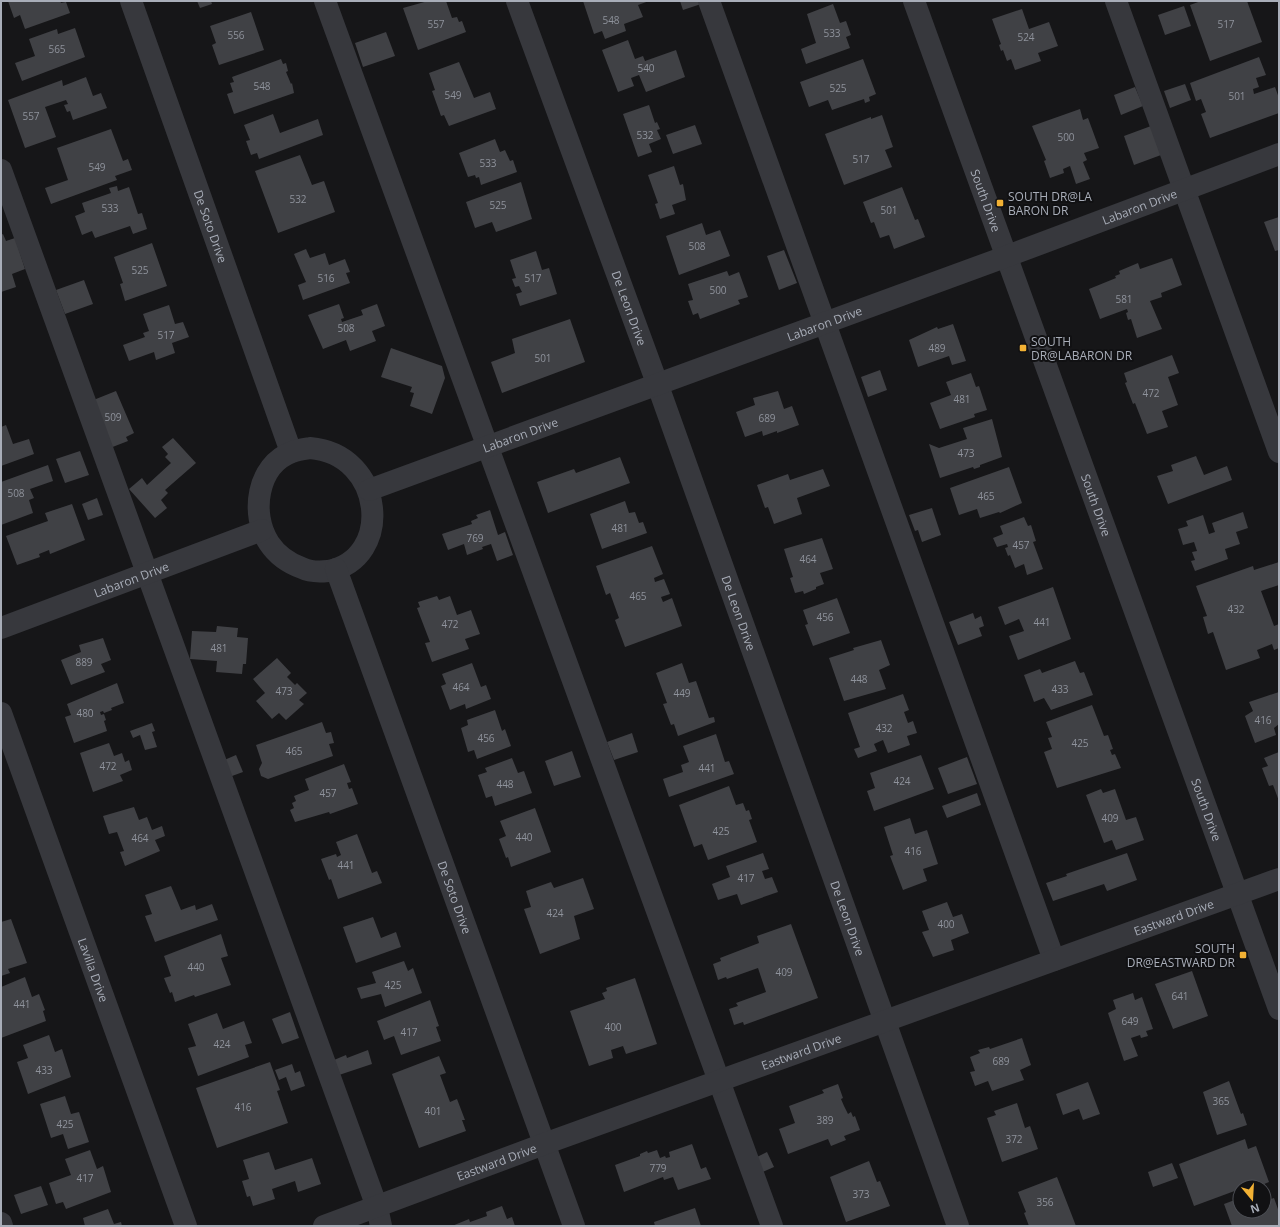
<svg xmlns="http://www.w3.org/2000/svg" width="1280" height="1227" font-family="'Open Sans',sans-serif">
  <rect width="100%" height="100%" fill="#161618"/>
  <g fill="#404145">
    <polygon points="8,1 60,1 61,3 66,2 70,13 25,29 20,15 14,18"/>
    <polygon points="197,1 211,1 212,4 200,8"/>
    <polygon points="428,1 446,1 452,18 457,17 459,22 462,21 466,32 418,50 403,8"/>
    <polygon points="583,1 649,1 638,5 643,17 624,24 626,31 605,39 602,31 594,34"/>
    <polygon points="680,1 700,1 701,4 683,10"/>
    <polygon points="1201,1 1247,1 1262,42 1210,61 1190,5"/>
    <polygon points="833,4 840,23 846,21 851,35 846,37 850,48 806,64 801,49 816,43 807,14"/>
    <polygon points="1184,6 1191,26 1165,35 1158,15"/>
    <polygon points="1022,9 1029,29 1049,22 1058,46 1038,53 1041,61 1015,70 1011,59 1007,61 1003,50 1001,51 999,45 1001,44 992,19"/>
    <polygon points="251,12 264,50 219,65 212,45 216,43 210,26"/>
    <polygon points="75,28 85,57 22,81 15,63 35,56 29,39 57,29 58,34"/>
    <polygon points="386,32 395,56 363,67 355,43"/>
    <polygon points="628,40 635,59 643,56 645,61 676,50 685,77 646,92 639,75 631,78 634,86 618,92 602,50"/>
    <polygon points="1259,57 1266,75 1256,78 1259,87 1253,89 1254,94 1275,87 1279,98 1279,113 1210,138 1201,114 1206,112 1201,99 1196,101 1190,83"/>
    <polygon points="281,59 283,64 286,63 288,71 286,72 291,84 292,83 294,93 234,114 227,94 233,92 230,83 234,82 232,77"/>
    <polygon points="863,59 876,94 869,97 870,101 865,103 864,99 832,110 828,100 809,107 800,82"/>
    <polygon points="459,62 474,98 490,92 496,109 449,126 444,115 441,116 432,91 435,90 429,73"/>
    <polygon points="86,77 93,96 101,93 107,108 73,120 70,111 67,112 64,105 68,104 66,100 45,107 56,137 25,148 8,100 62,80 63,86"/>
    <polygon points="1185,84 1191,100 1170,108 1164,91"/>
    <polygon points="1135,87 1143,106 1121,115 1114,95"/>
    <polygon points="649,105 655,123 657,122 660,129 657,130 661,139 649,144 652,152 638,157 623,114"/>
    <polygon points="1080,109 1083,120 1088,118 1099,148 1084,153 1087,160 1083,162 1090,179 1076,184 1070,166 1063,169 1064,173 1050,178 1044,161 1046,160 1032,126"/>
    <polygon points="273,114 280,133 318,119 323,135 259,159 257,153 251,155 246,141 250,140 244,125"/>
    <polygon points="882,115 893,147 885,150 892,167 844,185 825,134 871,117 871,119"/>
    <polygon points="695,125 702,144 673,154 666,135"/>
    <polygon points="1151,126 1161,155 1134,165 1124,136"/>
    <polygon points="111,129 123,161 128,159 132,170 115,176 117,180 51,204 45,188 68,180 57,148"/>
    <polygon points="495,139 500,152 505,150 510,161 513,160 517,172 481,185 479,177 476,178 475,175 468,177 459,153"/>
    <polygon points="300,155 312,185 324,181 335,212 278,233 255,171"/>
    <polygon points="674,166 680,185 683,184 686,200 672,205 675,214 660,219 655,204 658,203 648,175"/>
    <polygon points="521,182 532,219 496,232 492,222 475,228 466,202"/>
    <polygon points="117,186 118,191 129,187 138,214 142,213 147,229 133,234 130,226 95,238 92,231 82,235 75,216 85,212 82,203 111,193 109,188"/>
    <polygon points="902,187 915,220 918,219 925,237 894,249 889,235 880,238 874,222 871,223 863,202"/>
    <polygon points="1279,217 1279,250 1275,251 1264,222"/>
    <polygon points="702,223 706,235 720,230 730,256 679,275 666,236"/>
    <polygon points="3,234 6,241 15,238 25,269 12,274 16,287 1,292 1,235"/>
    <polygon points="152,243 167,286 125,301 120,284 123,283 114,257"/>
    <polygon points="306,249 310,258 325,253 329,265 345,259 350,272 346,273 350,283 303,300 298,285 306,282 294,254"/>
    <polygon points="784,250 797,283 779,290 767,256"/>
    <polygon points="536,251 542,270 549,268 557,294 520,306 516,294 522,292 519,286 515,287 512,279 516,278 510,260"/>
    <polygon points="1172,258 1182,285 1161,293 1162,297 1150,301 1162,329 1137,338 1131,319 1128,320 1126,313 1128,312 1127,309 1100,319 1089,289 1116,278 1115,276 1120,274 1119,271 1138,263 1140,269"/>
    <polygon points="727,271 729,276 739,272 748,297 738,300 740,304 700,319 698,313 693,315 688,301 693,300 688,284"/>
    <polygon points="84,280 93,304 65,314 56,290"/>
    <polygon points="339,304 344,318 341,319 342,322 363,315 361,310 377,304 385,326 372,331 376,341 350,351 346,340 323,349 308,315"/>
    <polygon points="169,305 175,324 183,322 189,337 172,343 175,353 156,360 154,352 129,361 123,345 145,337 143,333 149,331 143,314"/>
    <polygon points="570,319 585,362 502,393 491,362 515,353 512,339"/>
    <polygon points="953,324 966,361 952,365 949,356 918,367 909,340 937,327 938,329"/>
    <polygon points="391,348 442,366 445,378 432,414 410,406 414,393 410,392 412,387 381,377"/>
    <polygon points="1172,355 1179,373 1168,377 1178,405 1162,411 1168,427 1147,434 1135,403 1133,404 1125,383 1127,382 1124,373"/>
    <polygon points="880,370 887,390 868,397 861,377"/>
    <polygon points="971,373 976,387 979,386 987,410 974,414 975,417 940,429 930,403 951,395 946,382"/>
    <polygon points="116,391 134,433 126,437 128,441 110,448 91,401"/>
    <polygon points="778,391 784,409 792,406 799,425 777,433 777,431 763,436 762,431 745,437 736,412 755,405 753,398"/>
    <polygon points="992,419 1002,457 980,465 980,467 974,469 973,467 940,478 929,444 939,448 967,439 963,428"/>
    <polygon points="6,425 13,444 29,439 34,454 1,466 1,427"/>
    <polygon points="173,438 196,463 165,490 168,493 161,500 167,508 155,518 129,489 142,478 147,485 171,463 165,457 168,454 162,447"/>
    <polygon points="80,451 89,475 65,483 56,459"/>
    <polygon points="1196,456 1204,475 1227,466 1232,480 1168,504 1157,476 1173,471 1171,465"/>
    <polygon points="620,457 630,483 548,513 537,482 574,469 576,473"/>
    <polygon points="48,465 53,481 30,489 34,498 29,500 33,513 1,525 1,482"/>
    <polygon points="1009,467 1022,503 1000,513 999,512 980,518 977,509 959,515 950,488"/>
    <polygon points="823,469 830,486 797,498 802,514 774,524 768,507 765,508 757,485 788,474 790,480"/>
    <polygon points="97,498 103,515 88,520 82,504"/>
    <polygon points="625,501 629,513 635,512 639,523 643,522 647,533 602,549 590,514"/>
    <polygon points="72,504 85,540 50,554 49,550 39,554 40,557 17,565 6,536 48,521 45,513"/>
    <polygon points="932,508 941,535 922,542 918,530 915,531 909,515"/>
    <polygon points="490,510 498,535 505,532 513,555 497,561 491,544 482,547 483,549 467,555 464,544 448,550 442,534 472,524 471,521 478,518 476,515"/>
    <polygon points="1243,512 1248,528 1236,532 1240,544 1225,549 1228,559 1195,571 1191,561 1195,560 1192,552 1197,551 1194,542 1183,545 1178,529 1188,526 1186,521 1203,515 1209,534 1215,532 1212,523"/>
    <polygon points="1024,517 1028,526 1031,525 1036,541 1033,542 1043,569 1027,575 1024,564 1015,568 1010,555 1008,556 1005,548 1008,547 1007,544 997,547 993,538 1003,534 1000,526"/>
    <polygon points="822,538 833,569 820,573 824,584 816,587 816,589 804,594 803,591 795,593 790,578 793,577 784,549"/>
    <polygon points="652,546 663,574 654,578 655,582 664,579 670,594 661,597 663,602 672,598 682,626 625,647 615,620 619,618 610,593 606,595 596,566"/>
    <polygon points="1279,562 1279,585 1261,591 1274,626 1279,624 1279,648 1274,650 1272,644 1257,650 1260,658 1226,670 1213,632 1208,634 1203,617 1207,616 1196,586 1253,566 1254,570"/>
    <polygon points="1053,587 1071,639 1018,660 1009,636 1024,631 1019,619 1005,625 998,607"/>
    <polygon points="437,596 439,600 450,596 457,615 471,610 480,634 465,639 469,649 432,662 425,643 430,642 417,608 420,607 418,602"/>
    <polygon points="837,598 850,633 813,646 805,625 808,624 803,610"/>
    <polygon points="973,613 975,619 981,616 984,626 979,628 982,636 958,645 949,622"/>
    <polygon points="217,626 238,628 237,637 248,638 246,664 243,664 242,674 216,672 217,661 190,659 192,631 216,632"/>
    <polygon points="103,638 111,660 101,664 105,672 71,685 61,660 81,652 79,645"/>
    <polygon points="881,640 890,665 879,670 886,689 844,701 829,658 854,650 853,648"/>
    <polygon points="277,658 291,673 287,677 295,685 297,683 307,693 299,700 304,704 286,720 279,713 272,719 256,701 265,693 253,679"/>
    <polygon points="1075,661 1080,673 1084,672 1093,695 1051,710 1044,698 1034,702 1024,675 1040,669 1042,673"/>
    <polygon points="472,663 481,687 486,685 491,699 466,709 465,704 450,710 441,686 446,684 442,674"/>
    <polygon points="682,663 689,683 696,681 709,718 714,717 715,722 678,736 674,724 671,725 663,704 667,703 656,673"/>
    <polygon points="117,683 124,703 111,708 112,710 104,713 103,711 100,712 101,715 104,714 106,720 104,721 107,731 74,743 65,717 71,715 67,704"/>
    <polygon points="1279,692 1279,724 1274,728 1276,735 1255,743 1245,716 1253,711 1249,702"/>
    <polygon points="903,694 909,710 904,712 908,723 913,721 917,733 907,736 910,745 888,753 883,740 874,744 877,751 858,758 854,749 860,747 848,713"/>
    <polygon points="1092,705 1104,736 1108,735 1113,749 1110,750 1112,755 1115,754 1121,768 1057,788 1044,752 1052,749 1048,738 1052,737 1046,722"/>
    <polygon points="495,710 502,731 505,729 511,746 477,759 474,750 468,752 461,728 468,725 467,720"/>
    <polygon points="322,722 326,733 331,732 334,743 329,744 333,756 268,779 261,776 259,769 262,763 256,745"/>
    <polygon points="152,723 155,731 152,732 157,747 145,750 140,735 133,738 130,731"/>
    <polygon points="632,733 638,752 614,760 607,742"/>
    <polygon points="716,734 725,762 729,761 734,774 669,797 663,779 683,772 681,765 689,762 683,746"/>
    <polygon points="109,743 114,756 122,753 125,762 129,760 132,770 120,775 123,781 93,792 80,753"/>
    <polygon points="572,751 581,777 554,786 545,761"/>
    <polygon points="1279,752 1279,801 1273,785 1269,786 1262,768 1268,766 1264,758"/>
    <polygon points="236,755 243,772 232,776 222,761"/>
    <polygon points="921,755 934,789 874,811 867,791 875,788 870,773"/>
    <polygon points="967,757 977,784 948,794 938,768"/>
    <polygon points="512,758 518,773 524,771 532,793 495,806 492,796 486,798 478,775 487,772 485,768"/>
    <polygon points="344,764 351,782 347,783 349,789 352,788 358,804 330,814 329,812 295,822 290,810 294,808 292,803 296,801 294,796 309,790 305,779"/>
    <polygon points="729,786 736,805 743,803 746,811 749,810 752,819 749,820 757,842 708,860 702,844 694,847 679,805"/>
    <polygon points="1101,789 1103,793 1115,789 1126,820 1136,817 1144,840 1116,850 1112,840 1104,843 1086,795"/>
    <polygon points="977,793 981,805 947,818 942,806"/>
    <polygon points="134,807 139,820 147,817 152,830 162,826 165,836 155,840 160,851 125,866 120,852 124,851 117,832 109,834 103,816"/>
    <polygon points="535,808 551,852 511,867 508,857 506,858 499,839 506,836 500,821"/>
    <polygon points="910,818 915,834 927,830 938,864 923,869 927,881 903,890 890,856 893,855 884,827"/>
    <polygon points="357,834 372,873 377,871 382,883 338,899 331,879 329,880 321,859 336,854 337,857 341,855 336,842"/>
    <polygon points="763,853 769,869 762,871 765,879 772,877 778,892 741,905 737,894 718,900 712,884 730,877 726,866"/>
    <polygon points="1127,853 1137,880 1107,891 1104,884 1053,901 1046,883 1067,876 1066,874"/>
    <polygon points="583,878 594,909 574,916 580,939 540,954 524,909 531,907 526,891 551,882 554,888"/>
    <polygon points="171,886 181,910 195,905 196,910 212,904 218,920 155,942 145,916 152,914 145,895"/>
    <polygon points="947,902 953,917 962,914 969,933 951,940 954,950 933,957 922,932 929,930 922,911"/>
    <polygon points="373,917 381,938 396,932 401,947 356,963 343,927"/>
    <polygon points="11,919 27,963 8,969 10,973 1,976 1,922"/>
    <polygon points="791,924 818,998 744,1025 743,1022 734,1025 729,1009 738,1006 736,1003 766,992 758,968 727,979 726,977 718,980 713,964 721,961 720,958 759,943 757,936"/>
    <polygon points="221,934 228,956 221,958 231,985 195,997 194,995 175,1002 172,992 170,993 164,978 171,976 164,956"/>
    <polygon points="404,961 408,971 413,968 422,993 385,1007 381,994 361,999 357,988 376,983 372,972"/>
    <polygon points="1192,971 1208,1016 1173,1029 1155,984"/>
    <polygon points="25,977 32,997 39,994 45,1010 43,1011 46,1021 1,1038 1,987"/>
    <polygon points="635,978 657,1044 626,1054 623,1046 611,1050 613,1058 589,1066 570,1011 605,999 602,993 607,991 606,988"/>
    <polygon points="1133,993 1135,1000 1142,997 1153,1029 1146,1031 1148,1036 1141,1038 1140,1035 1131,1038 1138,1056 1124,1061 1108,1013 1116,1009 1113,1000"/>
    <polygon points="430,1000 439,1026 436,1027 441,1041 401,1055 394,1036 384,1040 377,1021"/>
    <polygon points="290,1012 299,1038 282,1044 272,1019"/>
    <polygon points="217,1013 223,1029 244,1021 252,1043 245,1045 249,1057 198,1076 188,1048 196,1046 188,1024"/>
    <polygon points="49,1035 55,1052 62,1049 71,1077 28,1094 17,1062 28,1058 23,1045"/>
    <polygon points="1022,1038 1031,1065 1020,1070 1024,1080 992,1091 988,1081 975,1086 970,1072 975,1071 970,1057 980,1053 978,1050 989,1047 990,1049"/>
    <polygon points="368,1050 372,1064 339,1075 334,1060 346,1055 347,1058"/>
    <polygon points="439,1056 446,1073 440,1075 450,1102 457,1099 465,1120 462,1120 466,1131 419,1148 392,1074"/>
    <polygon points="270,1062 280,1090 277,1091 288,1123 217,1148 196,1088"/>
    <polygon points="292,1064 295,1073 300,1071 305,1086 291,1091 286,1077 279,1080 275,1070"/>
    <polygon points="1229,1081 1241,1114 1243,1113 1247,1125 1217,1135 1203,1092"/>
    <polygon points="1088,1082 1100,1114 1083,1120 1079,1109 1063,1115 1056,1094"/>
    <polygon points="838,1084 843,1098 841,1099 844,1106 848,1114 851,1112 853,1117 855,1116 860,1130 844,1136 846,1140 831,1146 828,1139 788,1154 779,1129 795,1123 789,1106 824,1093 822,1090"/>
    <polygon points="65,1096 71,1114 79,1112 89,1142 68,1149 63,1134 51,1138 40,1104"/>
    <polygon points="1017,1103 1025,1128 1030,1126 1038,1149 1002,1162 987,1118 996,1115 994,1111"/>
    <polygon points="1245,1139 1248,1149 1256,1146 1269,1182 1257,1187 1255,1187 1254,1183 1240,1187 1240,1189 1194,1206 1179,1164"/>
    <polygon points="692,1144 701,1169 706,1167 711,1179 678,1190 673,1177 664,1180 663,1177 624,1192 615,1165 640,1156 640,1154 647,1151 648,1153 657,1150 660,1158 665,1156 666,1158 670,1157 669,1152"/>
    <polygon points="90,1150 97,1169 103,1166 111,1192 66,1209 63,1202 56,1204 49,1183 71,1175 65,1159"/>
    <polygon points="269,1152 275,1170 312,1158 321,1184 298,1192 295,1181 272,1189 275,1199 253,1206 250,1196 247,1197 242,1181 249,1179 243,1160"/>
    <polygon points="767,1152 774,1167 760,1173 753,1159"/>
    <polygon points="869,1161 877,1182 880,1181 890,1206 846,1222 830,1177"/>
    <polygon points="1172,1163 1178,1178 1153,1187 1148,1172"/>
    <polygon points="1057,1177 1076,1226 1029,1226 1024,1213 1026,1212 1018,1192"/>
    <polygon points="41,1186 48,1205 21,1214 14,1195"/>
    <polygon points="1240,1198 1240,1211 1264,1211 1264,1201 1274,1198 1279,1212 1279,1226 1232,1226 1224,1204"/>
    <polygon points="502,1206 507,1219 512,1217 515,1226 452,1226 469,1219 470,1222 487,1216 486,1212"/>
    <polygon points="695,1208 701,1226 655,1226 654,1222"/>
    <polygon points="108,1209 114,1224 121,1222 122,1226 85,1226 83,1218"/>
  </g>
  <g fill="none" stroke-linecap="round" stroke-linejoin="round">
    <g stroke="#37383d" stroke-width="22">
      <path id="s1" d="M131,1L291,452"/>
      <polyline points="325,1 772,1226"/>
      <path id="s2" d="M517,1L657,383L958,1226"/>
      <polyline points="709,1 1054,960"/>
      <path id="s3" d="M914,1L1279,1009"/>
      <polyline points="1116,1 1279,452"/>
      <polyline points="1,170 377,1207 381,1226"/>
      <path d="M310,448C385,454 394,559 328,571C319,572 310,572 302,568C288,563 277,555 269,543C250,514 257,465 292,452C297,450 304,449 310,448Z"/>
      <path id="s4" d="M369,490L1005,257L1279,154"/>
      <path id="s5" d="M336,569L574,1226"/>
      <path id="s6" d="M1,628L262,530"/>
      <path id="s7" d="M1,713L186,1226"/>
      <polyline points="1,1223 2,1226"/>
      <path id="s8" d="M324,1226L544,1144L1279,879"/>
    </g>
  </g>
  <g fill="#f2b134" stroke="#111113" stroke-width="1.5">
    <rect x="996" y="199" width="8" height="8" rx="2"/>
    <rect x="1019" y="344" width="8" height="8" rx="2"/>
    <rect x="1239" y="951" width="8" height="8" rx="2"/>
  </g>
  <g text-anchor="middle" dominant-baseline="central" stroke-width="4" stroke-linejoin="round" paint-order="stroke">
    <g font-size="10" fill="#8e929b">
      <text x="611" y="20">548</text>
      <text x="436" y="24">557</text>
      <text x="1226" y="24">517</text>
      <text x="832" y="33">533</text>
      <text x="236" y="35">556</text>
      <text x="1026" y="37">524</text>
      <text x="57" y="49">565</text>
      <text x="646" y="68">540</text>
      <text x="262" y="86">548</text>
      <text x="838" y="88">525</text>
      <text x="453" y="95">549</text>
      <text x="1237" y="96">501</text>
      <text x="31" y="116">557</text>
      <text x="645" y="135">532</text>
      <text x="1066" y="137">500</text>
      <text x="861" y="159">517</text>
      <text x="488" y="163">533</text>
      <text x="97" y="167">549</text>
      <text x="298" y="199">532</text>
      <text x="498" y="205">525</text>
      <text x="110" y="208">533</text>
      <text x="889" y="210">501</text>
      <text x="697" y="246">508</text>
      <text x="140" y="270">525</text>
      <text x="326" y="278">516</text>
      <text x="533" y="278">517</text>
      <text x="718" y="290">500</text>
      <text x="1124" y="299">581</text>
      <text x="346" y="328">508</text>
      <text x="166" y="335">517</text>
      <text x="937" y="348">489</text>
      <text x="543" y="358">501</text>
      <text x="1151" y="393">472</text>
      <text x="962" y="399">481</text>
      <text x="113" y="417">509</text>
      <text x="767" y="418">689</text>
      <text x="966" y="453">473</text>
      <text x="16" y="493">508</text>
      <text x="986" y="496">465</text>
      <text x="620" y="528">481</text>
      <text x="475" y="538">769</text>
      <text x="1021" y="545">457</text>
      <text x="808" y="559">464</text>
      <text x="638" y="596">465</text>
      <text x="1236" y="609">432</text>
      <text x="825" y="617">456</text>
      <text x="1042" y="622">441</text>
      <text x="450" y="624">472</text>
      <text x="219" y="648">481</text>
      <text x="84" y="662">889</text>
      <text x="859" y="679">448</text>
      <text x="461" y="687">464</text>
      <text x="1060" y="689">433</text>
      <text x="284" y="691">473</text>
      <text x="682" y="693">449</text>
      <text x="85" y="713">480</text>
      <text x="1263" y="720">416</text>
      <text x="884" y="728">432</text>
      <text x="486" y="738">456</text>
      <text x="1080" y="743">425</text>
      <text x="294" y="751">465</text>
      <text x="108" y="766">472</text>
      <text x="707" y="768">441</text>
      <text x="902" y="781">424</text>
      <text x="505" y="784">448</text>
      <text x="328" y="793">457</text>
      <text x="1110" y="818">409</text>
      <text x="721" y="831">425</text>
      <text x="524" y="837">440</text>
      <text x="140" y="838">464</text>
      <text x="913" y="851">416</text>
      <text x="346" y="865">441</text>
      <text x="746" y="878">417</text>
      <text x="555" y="913">424</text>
      <text x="946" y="924">400</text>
      <text x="196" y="967">440</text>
      <text x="784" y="972">409</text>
      <text x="393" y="985">425</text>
      <text x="1180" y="996">641</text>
      <text x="22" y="1004">441</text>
      <text x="1130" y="1021">649</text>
      <text x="613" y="1027">400</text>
      <text x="409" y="1032">417</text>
      <text x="222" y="1044">424</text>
      <text x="1001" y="1061">689</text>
      <text x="44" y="1070">433</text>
      <text x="1221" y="1101">365</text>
      <text x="243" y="1107">416</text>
      <text x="433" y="1111">401</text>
      <text x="825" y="1120">389</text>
      <text x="65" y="1124">425</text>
      <text x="1014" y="1139">372</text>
      <text x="658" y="1168">779</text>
      <text x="85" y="1178">417</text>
      <text x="861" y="1194">373</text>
      <text x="1045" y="1202">356</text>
    </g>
    <g font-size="12" fill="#a8adb8" stroke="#111113" text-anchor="start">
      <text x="1008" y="196">SOUTH DR@LA<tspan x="1008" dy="14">BARON DR</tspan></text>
      <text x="1031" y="341">SOUTH<tspan x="1031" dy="14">DR@LABARON DR</tspan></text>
      <text x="1235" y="948" text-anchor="end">SOUTH<tspan x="1235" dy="14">DR@EASTWARD DR</tspan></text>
    </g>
    <g font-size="12" fill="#a8adb8" stroke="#111113">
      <text stroke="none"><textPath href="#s3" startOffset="212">South Drive</textPath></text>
      <text stroke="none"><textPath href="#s4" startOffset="821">Labaron Drive</textPath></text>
      <text stroke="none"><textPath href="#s1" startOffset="239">De Soto Drive</textPath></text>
      <text stroke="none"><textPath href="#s2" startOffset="327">De Leon Drive</textPath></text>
      <text stroke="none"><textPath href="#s4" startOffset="485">Labaron Drive</textPath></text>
      <text stroke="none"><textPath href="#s4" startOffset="161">Labaron Drive</textPath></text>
      <text stroke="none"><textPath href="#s3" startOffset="536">South Drive</textPath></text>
      <text stroke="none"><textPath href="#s6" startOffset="139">Labaron Drive</textPath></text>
      <text stroke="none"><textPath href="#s2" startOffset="651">De Leon Drive</textPath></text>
      <text stroke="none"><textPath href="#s3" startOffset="860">South Drive</textPath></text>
      <text stroke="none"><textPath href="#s5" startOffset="349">De Soto Drive</textPath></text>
      <text stroke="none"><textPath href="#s8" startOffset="904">Eastward Drive</textPath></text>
      <text stroke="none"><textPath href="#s2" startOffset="975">De Leon Drive</textPath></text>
      <text stroke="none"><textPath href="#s7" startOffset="273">Lavilla Drive</textPath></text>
      <text stroke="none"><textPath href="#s8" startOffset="508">Eastward Drive</textPath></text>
      <text stroke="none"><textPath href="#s8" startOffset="184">Eastward Drive</textPath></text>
    </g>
  </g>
  <rect width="1280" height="1227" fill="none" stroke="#a8adb8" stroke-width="4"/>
  <g transform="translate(1252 1199) rotate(162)"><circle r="19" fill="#111113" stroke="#4d4f55"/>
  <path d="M0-3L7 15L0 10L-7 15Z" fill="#f2b134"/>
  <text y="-6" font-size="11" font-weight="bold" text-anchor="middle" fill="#a8adb8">N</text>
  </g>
</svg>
